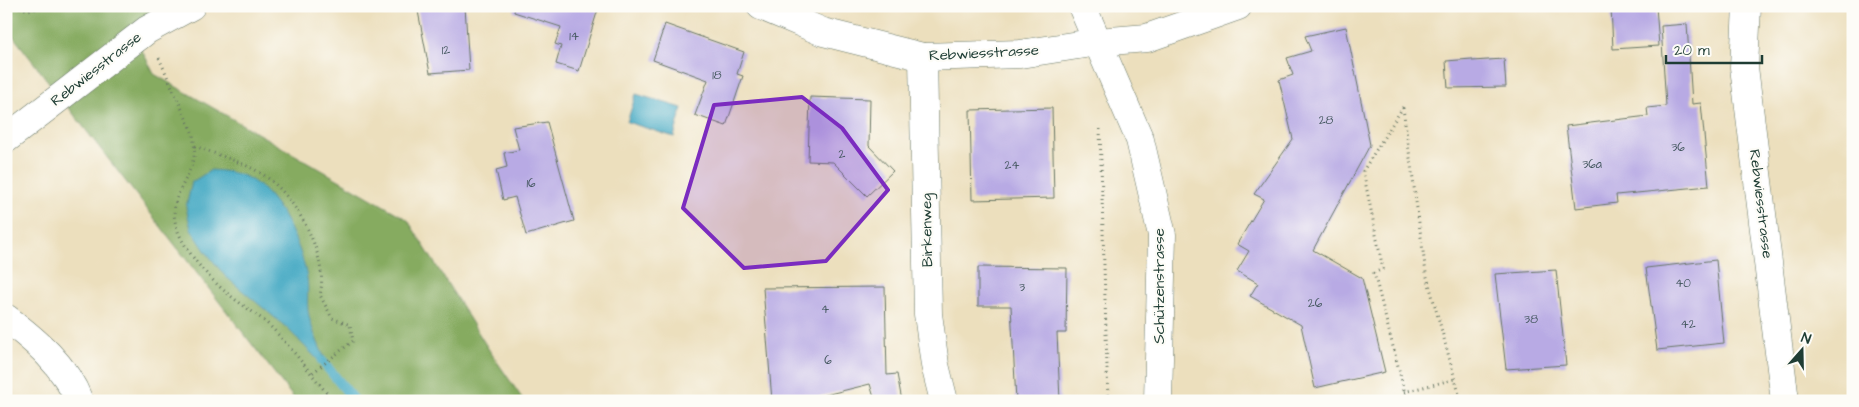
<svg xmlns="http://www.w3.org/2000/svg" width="1859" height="407" font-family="'Architects Daughter',sans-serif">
  <rect width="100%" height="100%" fill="#fdfcf7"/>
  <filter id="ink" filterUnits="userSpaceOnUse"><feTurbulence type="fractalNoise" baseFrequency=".02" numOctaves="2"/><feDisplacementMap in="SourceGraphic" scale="10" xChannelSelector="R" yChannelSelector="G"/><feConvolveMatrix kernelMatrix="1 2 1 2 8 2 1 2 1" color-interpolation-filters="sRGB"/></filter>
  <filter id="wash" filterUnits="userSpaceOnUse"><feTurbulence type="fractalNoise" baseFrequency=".0096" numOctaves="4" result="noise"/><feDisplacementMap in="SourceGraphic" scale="20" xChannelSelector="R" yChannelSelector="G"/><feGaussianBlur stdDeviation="1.12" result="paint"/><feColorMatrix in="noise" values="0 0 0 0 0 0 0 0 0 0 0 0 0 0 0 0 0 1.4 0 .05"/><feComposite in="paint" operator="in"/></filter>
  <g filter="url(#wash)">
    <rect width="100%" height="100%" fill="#ecdfbd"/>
    <polygon fill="#86ab61" stroke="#52744a" points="6,6 159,6 130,27 154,74 407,219 491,353 524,401 296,401 6,27"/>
    <g fill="#43a8c3" stroke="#31727c">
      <polygon points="636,94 682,108 674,137 627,122"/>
      <path d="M211,170C224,171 236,172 248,178C279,195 301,244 307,278C309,290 306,303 309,316C312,330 319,345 325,359L320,362L287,328L225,276L206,252L191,229L186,207L192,182Z"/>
    </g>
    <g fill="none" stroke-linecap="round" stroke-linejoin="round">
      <polyline stroke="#43a8c3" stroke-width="10" points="322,361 355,401"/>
    </g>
    <g id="blocks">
      <g fill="#b8aae4">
        <polygon points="417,6 465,6 469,70 430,73"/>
        <polygon points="515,6 599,6 579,71 556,64 561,46 555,44 561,27 514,12"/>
        <polygon points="1611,6 1656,6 1659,46 1613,49"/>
        <polygon points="665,24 744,52 737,74 743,76 726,126 695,115 708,80 653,60"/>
        <polygon points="1687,24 1692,104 1701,103 1709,186 1616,195 1617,203 1576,208 1566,126 1648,116 1647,108 1666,106 1661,26"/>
        <polygon points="1346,27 1370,145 1313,250 1362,278 1385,372 1315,388 1301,325 1250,296 1258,283 1237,271 1249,251 1237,244 1264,199 1254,194 1293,139 1279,80 1293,75 1287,58 1311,51 1305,36"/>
        <polygon points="1472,59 1472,61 1504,59 1506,87 1448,88 1446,61"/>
        <polygon points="810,97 870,99 869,146 893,171 867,196 833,162 808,161"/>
        <polygon points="1052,108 1054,198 972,200 970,110"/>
        <polygon points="547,122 574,221 526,235 515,197 503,200 496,170 507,167 504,153 519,150 513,127"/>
        <polygon points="1716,260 1724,343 1657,350 1646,268"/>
        <polygon points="978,267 1067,268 1066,333 1057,333 1060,401 1016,401 1011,306 978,306"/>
        <polygon points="1556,270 1566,365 1506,369 1495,274"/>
        <polygon points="885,287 887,375 897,374 902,401 875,401 870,384 801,401 772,401 763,288"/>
      </g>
    </g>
  </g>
  <g filter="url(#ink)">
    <use href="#blocks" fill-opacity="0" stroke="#677664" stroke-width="1"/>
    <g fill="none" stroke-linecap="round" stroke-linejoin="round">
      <g stroke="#677664" stroke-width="29">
        <g id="minor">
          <polyline points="761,6 823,32 923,57 1020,54 1098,42 1147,38 1238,6"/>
          <polyline points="1082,6 1140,140 1162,235 1158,401"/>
          <polyline points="1747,6 1744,67 1785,401"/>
          <polyline points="923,57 928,314 935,365 944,401"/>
          <polyline points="6,139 147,30 191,6"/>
          <path d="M6,318C36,341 65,365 79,401"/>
        </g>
      </g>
      <g stroke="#677664" stroke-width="3" stroke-dasharray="1 4" stroke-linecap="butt">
        <polyline points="15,6 28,10 51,6"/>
        <path d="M159,58L193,134C194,141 195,149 194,156C190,180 170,195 175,221C179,245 208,278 227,293C241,305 259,315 272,328C294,351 313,376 333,401"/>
        <polyline points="1403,107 1363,171 1383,269 1374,273 1407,401"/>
        <polyline points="1403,108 1426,273 1461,401"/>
        <polyline points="1100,129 1108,401"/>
        <path d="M195,146C219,156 249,163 269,179C298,201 329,258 320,295L332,318L350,325L353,341L311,374"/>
        <polyline points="1404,392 1455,379"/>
      </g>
      <use href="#minor" stroke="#fff" stroke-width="28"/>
    </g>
  </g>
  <path fill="#7b2cbf" fill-opacity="0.2" stroke="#7b2cbf" stroke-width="4" stroke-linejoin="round" d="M802,97L842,128L888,190L826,261L744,268L683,208L714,105Z"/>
  <g text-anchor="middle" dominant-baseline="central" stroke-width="4.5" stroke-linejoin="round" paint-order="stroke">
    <g font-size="12" fill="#455860">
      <text x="574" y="36">14</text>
      <text x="446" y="50">12</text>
      <text x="717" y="75">18</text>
      <text x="1326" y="120">28</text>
      <text x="1678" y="147">36</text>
      <text x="842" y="154">2</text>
      <text x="1592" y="164">36a</text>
      <text x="1012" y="165">24</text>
      <text x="531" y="183">16</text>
      <text x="1683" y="283">40</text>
      <text x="1022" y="287">3</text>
      <text x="1315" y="303">26</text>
      <text x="825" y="309">4</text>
      <text x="1531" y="319">38</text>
      <text x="1688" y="324">42</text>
      <text x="828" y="360">6</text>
    </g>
    <g font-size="15" fill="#1f3d34" stroke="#fdfcf7">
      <text transform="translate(984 53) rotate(-3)">Rebwiesstrasse</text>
      <text transform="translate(96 69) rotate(-38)">Rebwiesstrasse</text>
      <text transform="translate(1761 204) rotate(83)">Rebwiesstrasse</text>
      <text transform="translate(927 230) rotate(-91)">Birkenweg</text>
      <text transform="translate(1159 286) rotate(-90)">Schützenstrasse</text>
    </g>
  </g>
  <rect width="1859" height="407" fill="none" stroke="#fdfcf7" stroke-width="25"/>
  <g transform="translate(1802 350) rotate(20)" stroke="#fdfcf7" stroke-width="4" paint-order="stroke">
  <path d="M0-4L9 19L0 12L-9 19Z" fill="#1f3d34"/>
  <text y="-8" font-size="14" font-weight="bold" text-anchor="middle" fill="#1f3d34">N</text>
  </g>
  <path d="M1666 55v8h96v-8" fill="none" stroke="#1f3d34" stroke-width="2.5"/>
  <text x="1674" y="55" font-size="15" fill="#1f3d34" stroke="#fdfcf7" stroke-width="4" paint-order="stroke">20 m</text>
</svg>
